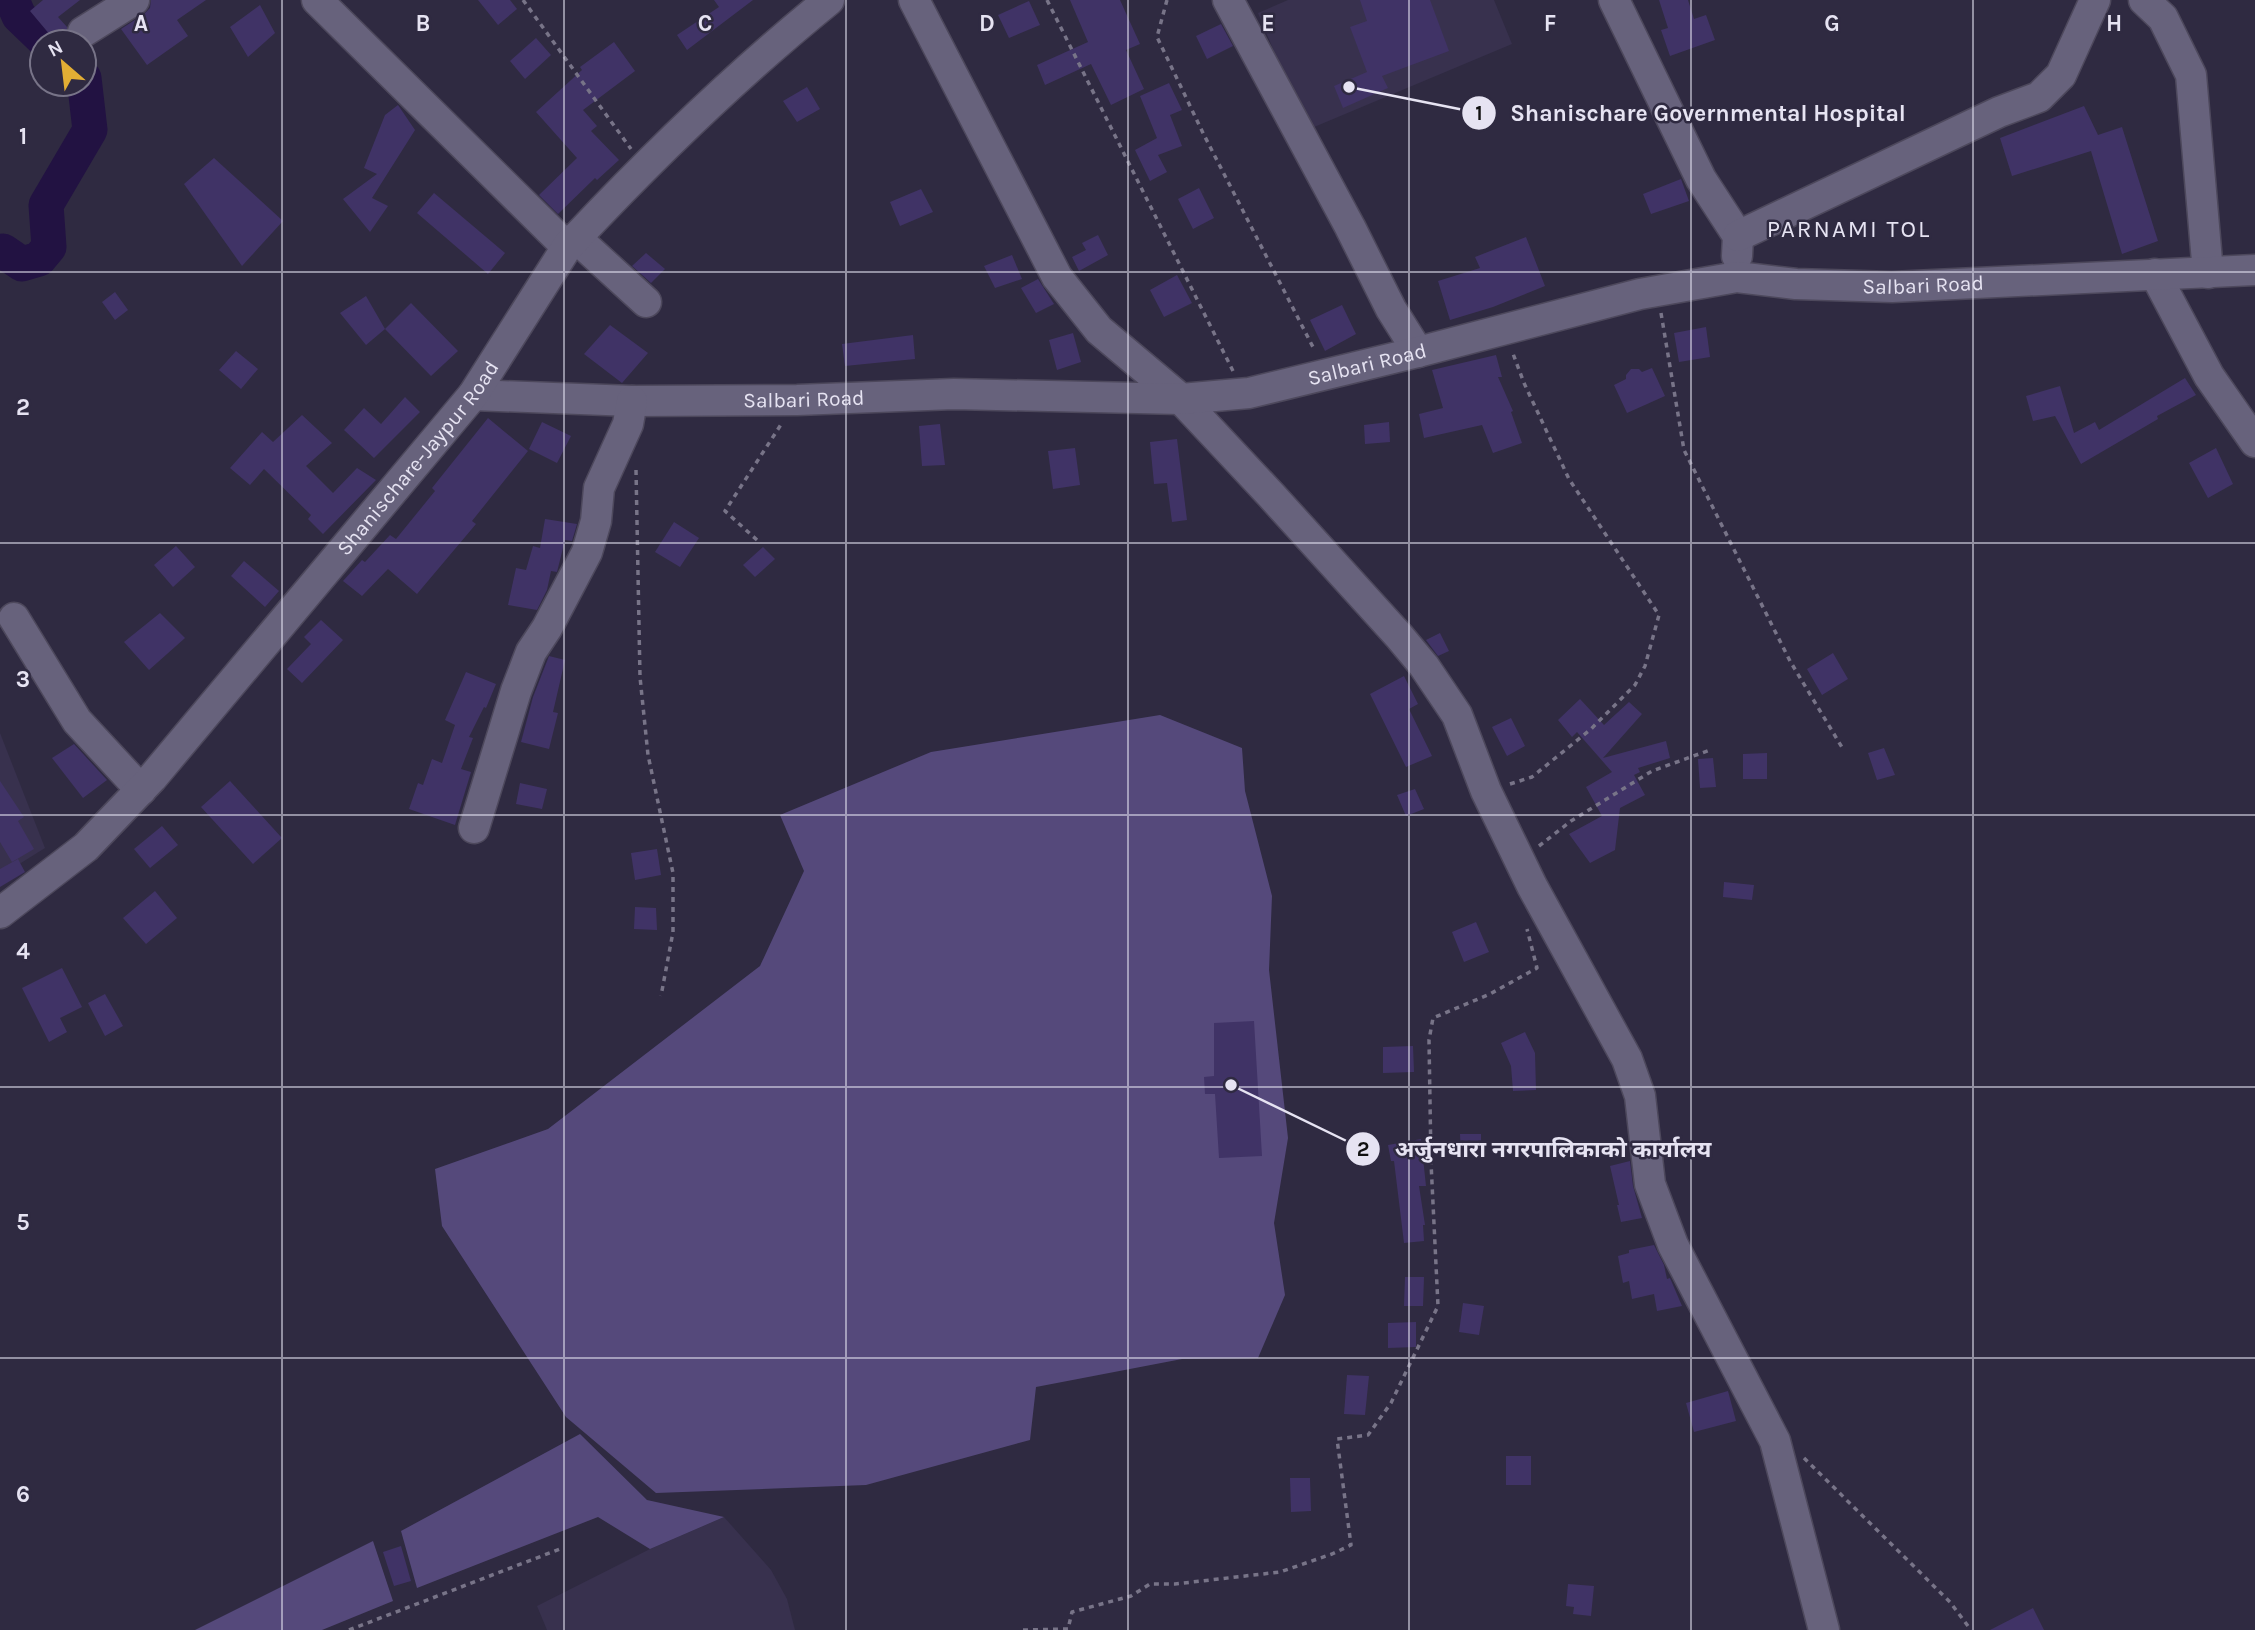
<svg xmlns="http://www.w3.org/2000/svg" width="2255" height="1630" viewBox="0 0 2255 1630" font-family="Karla,'Noto Sans Devanagari',sans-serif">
	<rect width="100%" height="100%" fill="#2f2a41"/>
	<!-- built -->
	<g fill="#38314e">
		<polygon points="1288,0 1494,0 1512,44 1307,130 1258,13"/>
		<polygon points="0,733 45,848 0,876"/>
		<polygon points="724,1517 771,1570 787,1599 795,1630 547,1630 537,1606 650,1549"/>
	</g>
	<!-- green -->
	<g fill="#55497b">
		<polygon points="1160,715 1242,748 1245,791 1272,896 1269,970 1288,1138 1274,1223 1285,1295 1258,1358 1182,1359 1036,1387 1030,1440 866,1485 656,1493 566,1417 442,1226 435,1169 548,1129 760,966 804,871 780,815 931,752"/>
		<polygon points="580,1434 647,1500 724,1517 650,1549 598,1517 417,1588 401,1531"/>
		<polygon points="373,1541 393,1601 322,1630 195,1630"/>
	</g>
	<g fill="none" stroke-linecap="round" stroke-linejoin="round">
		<!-- river -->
		<g stroke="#221242" stroke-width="35">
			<polyline points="12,0 19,16 46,42"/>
			<polyline points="0,252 3,251 22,264 39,259 49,247 46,205 90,130 84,78"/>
		</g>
	</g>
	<!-- building -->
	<g fill="#403366">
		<polygon points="43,0 80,0 58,17 67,27 67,39 64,42 56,42 30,11"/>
		<polygon points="151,0 206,0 177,20 188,36 147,65 121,29 144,14 150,8"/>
		<polygon points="478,0 510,0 517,9 498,25"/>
		<polygon points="714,0 753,0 687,50 677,35 719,7"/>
		<polygon points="1070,0 1120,0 1140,44 1126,50 1144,89 1111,105 1091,64 1045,85 1037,65 1088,42"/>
		<polygon points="1360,0 1430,0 1449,51 1382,76 1388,88 1343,108 1334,86 1367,72 1350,27 1367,21"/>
		<polygon points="1659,0 1688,0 1694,19 1706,15 1715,40 1670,56 1661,30 1668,28"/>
		<polygon points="1029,1 1040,25 1009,38 998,15"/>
		<polygon points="260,5 275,33 248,57 230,27"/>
		<polygon points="1221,24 1233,46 1207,59 1196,36"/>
		<polygon points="536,38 551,55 525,79 510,61"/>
		<polygon points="614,42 635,71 583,110 597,126 591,131 619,160 597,180 595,178 558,214 539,195 577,158 536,112 582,70 580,67"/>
		<polygon points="1169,83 1182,110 1170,115 1182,146 1158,155 1167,172 1150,181 1135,150 1157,138 1140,96"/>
		<polygon points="807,87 820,109 797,122 783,101"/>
		<polygon points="398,105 415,130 372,198 388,206 370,232 343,199 377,174 364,168 385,115"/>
		<polygon points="2084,106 2098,135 2122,127 2158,241 2122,254 2091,151 2012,176 2000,138"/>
		<polygon points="214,158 283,221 242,266 184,184"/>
		<polygon points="1681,179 1689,201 1651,214 1643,194"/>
		<polygon points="1199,188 1214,218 1193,229 1178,199"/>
		<polygon points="921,189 933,212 900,226 890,202"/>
		<polygon points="434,193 505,253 488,274 417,213"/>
		<polygon points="1098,235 1108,255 1079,271 1072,257 1086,250 1082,243"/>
		<polygon points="1526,237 1545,286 1493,307 1450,320 1438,281 1480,268 1475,257"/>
		<polygon points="646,253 665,269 651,283 632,266"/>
		<polygon points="1012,255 1022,279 995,288 984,266"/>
		<polygon points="1177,275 1192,303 1164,317 1150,290"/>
		<polygon points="1038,279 1054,304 1036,313 1021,288"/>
		<polygon points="115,292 128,310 115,320 102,302"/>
		<polygon points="366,296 385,329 366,345 340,313"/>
		<polygon points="411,303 458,351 431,376 385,329"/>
		<polygon points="1342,305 1356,334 1325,351 1310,320"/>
		<polygon points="610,325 648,353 622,383 584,354"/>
		<polygon points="1706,327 1710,357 1679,362 1674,333"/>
		<polygon points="1073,333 1081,362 1057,370 1049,340"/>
		<polygon points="913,335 915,359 845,366 842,344"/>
		<polygon points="236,351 258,369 241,389 219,370"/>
		<polygon points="1496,355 1502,377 1498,377 1513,411 1511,412 1522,443 1493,453 1482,425 1424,438 1419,414 1443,408 1432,370"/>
		<polygon points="1652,368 1665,396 1627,413 1614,385 1626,379 1626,375 1631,369 1639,369 1642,372"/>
		<polygon points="2185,378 2196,395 2157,416 2158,419 2081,464 2055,416 2033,421 2026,396 2060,386 2074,433 2095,422 2099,430"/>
		<polygon points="405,397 420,412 374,458 344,430 364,408 381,424"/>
		<polygon points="302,415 332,443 306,466 333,493 357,468 376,480 323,534 308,519 311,515 264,469 250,485 230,468 262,432 273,442"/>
		<polygon points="488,418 528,451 472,521 476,524 417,594 388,569 362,596 343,581 362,560 365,562 390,535 396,539 435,491 432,488"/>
		<polygon points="542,422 571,436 557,463 529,449"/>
		<polygon points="1389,422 1390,442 1365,444 1364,425"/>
		<polygon points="940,424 945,465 922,466 919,426"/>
		<polygon points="1177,439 1187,520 1172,522 1167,483 1154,484 1150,442"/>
		<polygon points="1075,448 1080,485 1053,489 1048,451"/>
		<polygon points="2216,448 2233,484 2208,498 2189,463"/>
		<polygon points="545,519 577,524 572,541 565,540 557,572 551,571 547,590 537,610 508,605 516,568 526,570 533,546 540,548"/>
		<polygon points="674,522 699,538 680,567 655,552"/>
		<polygon points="176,546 195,567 173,587 154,565"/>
		<polygon points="763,547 775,559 755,577 743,565"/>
		<polygon points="244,561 279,591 265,607 231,576"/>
		<polygon points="160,613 185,638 149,670 124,642"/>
		<polygon points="321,620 343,640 302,683 287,669 311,644 304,637"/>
		<polygon points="1440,633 1449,651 1438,656 1426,640"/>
		<polygon points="1833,653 1848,679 1822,695 1807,669"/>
		<polygon points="549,656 565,660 553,712 558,713 549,749 521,742 533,697"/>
		<polygon points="466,672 496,684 486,708 484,707 469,737 473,738 461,769 471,772 455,825 409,809 418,783 423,785 432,759 442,763 455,725 445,720"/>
		<polygon points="1404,676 1418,704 1409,709 1432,756 1406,767 1370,694"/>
		<polygon points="1580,699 1604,725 1629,702 1642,714 1603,758 1666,741 1670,758 1638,768 1640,772 1634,775 1645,795 1620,808 1615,850 1590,863 1569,834 1602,816 1586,787 1612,772 1577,732 1572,737 1558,720"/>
		<polygon points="1511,718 1525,746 1507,756 1492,727"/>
		<polygon points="74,744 107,780 83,798 52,758"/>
		<polygon points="1884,748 1895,775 1877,780 1868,753"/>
		<polygon points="1767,753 1767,779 1743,779 1743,754"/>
		<polygon points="1713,758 1716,787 1700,788 1698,759"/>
		<polygon points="0,781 24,817 18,821 34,849 12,862 0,842"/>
		<polygon points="230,781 282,838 253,864 201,807"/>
		<polygon points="520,783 547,789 542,809 516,804"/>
		<polygon points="1415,789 1424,809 1406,816 1397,795"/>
		<polygon points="162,826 178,845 150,868 134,849"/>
		<polygon points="657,849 661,875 635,880 631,853"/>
		<polygon points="18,859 25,872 0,887 0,869"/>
		<polygon points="1724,882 1754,885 1752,900 1723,897"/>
		<polygon points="155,891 177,918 146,944 123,918"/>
		<polygon points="635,907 656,908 657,930 634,929"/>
		<polygon points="1476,922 1489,952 1464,962 1452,932"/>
		<polygon points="62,968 82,1007 60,1018 67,1032 49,1042 22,988"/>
		<polygon points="105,994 123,1026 105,1036 88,1003"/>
		<polygon points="1254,1021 1262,1156 1219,1158 1215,1094 1205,1094 1204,1077 1214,1076 1214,1023"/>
		<polygon points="1525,1032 1535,1053 1536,1090 1513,1091 1511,1066 1501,1043"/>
		<polygon points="1413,1046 1414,1072 1383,1073 1383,1047"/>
		<polygon points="1460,1134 1481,1134 1481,1154 1461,1155"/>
		<polygon points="1421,1139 1426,1186 1419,1186 1425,1225 1423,1225 1424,1241 1404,1243 1394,1161 1391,1161 1388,1145"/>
		<polygon points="1630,1161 1633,1186 1642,1218 1621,1222 1617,1205 1619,1205 1610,1166"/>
		<polygon points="1654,1245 1664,1265 1667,1279 1670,1278 1682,1306 1657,1311 1654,1294 1632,1299 1629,1281 1623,1283 1618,1256 1629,1253 1629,1250"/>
		<polygon points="1405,1277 1424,1277 1423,1306 1404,1306"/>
		<polygon points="1463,1303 1484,1306 1479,1335 1459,1332"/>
		<polygon points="1416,1322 1416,1347 1388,1348 1388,1323"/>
		<polygon points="1347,1375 1369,1376 1365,1415 1344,1414"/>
		<polygon points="1728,1391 1736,1421 1694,1432 1686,1403"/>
		<rect x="1506" y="1456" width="25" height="29"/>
		<polygon points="1290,1478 1310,1478 1311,1511 1291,1512"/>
		<polygon points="401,1546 411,1581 394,1586 383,1552"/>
		<polygon points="1568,1584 1594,1586 1591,1616 1573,1614 1574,1607 1566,1606"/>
		<polygon points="2033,1608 2044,1630 1990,1630"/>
	</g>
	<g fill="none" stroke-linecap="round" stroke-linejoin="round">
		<defs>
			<g id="minor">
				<polyline points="317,0 567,247"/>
				<polyline points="914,0 1057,277 1099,330 1181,399 1271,495 1399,636 1424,666 1457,715 1486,791 1532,886 1627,1059 1640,1096 1650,1184 1673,1245 1775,1441 1824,1630"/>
				<polyline points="1228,0 1350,227 1391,309 1418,352"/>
				<polyline points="1614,0 1701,179 1738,236 1737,256"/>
				<polyline points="2144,0 2163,18 2191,75 2208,273"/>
				<polyline points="83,32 134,0"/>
				<polyline points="1738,236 1999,112 2039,97 2061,75 2095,0"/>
				<polyline points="576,238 646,302"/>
				<polyline points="2155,274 2209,376 2255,442"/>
				<path id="s1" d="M473,395L632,401L797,400L954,394L1181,399L1249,393L1418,352L1640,294L1737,277L1796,284L1892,287L2255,270"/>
				<polyline points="14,618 77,721 141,790"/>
				<polyline points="474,828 516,691 531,652 547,628 587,552 596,521 599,488 628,424 632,401"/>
				<path id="s2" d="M0,913L86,847L152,778L473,395L567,247L576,238C656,153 739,73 829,0"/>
			</g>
		</defs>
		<!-- minor casing -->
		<use href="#minor" stroke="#4d485c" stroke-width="33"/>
		<!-- path -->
		<g stroke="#787488" stroke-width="3.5" stroke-dasharray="5 5" stroke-linecap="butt">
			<polyline points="523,0 631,149"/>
			<polyline points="1047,0 1233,371"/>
			<polyline points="1167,0 1157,37 1204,135 1315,351"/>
			<polyline points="1661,313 1684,450 1790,661 1843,749"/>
			<polyline points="636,470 640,677 648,755 673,873 673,932 661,996"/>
			<polyline points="757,540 725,511 782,423"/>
			<polyline points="1510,784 1532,777 1591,729 1635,685 1645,666 1659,615 1569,479 1524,383 1512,351"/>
			<polyline points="1539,846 1571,821 1652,771 1710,750"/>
			<polyline points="1804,1458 1950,1602 1971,1630"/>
			<polyline points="349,1630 560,1549"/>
			<polyline points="1023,1630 1068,1629 1072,1612 1131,1596 1150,1584 1175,1584 1280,1572 1332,1554 1351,1545 1337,1439 1368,1435 1391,1403 1438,1306 1431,1162 1429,1040 1433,1018 1490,994 1537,968 1527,929"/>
		</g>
		<!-- minor -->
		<use href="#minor" stroke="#67627c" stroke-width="30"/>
	</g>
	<!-- grid -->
	<path fill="none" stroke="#e6e3f2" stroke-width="2" stroke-opacity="0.55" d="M282,0V1630M564,0V1630M846,0V1630M1128,0V1630M1409,0V1630M1691,0V1630M1973,0V1630M0,272H2255M0,543H2255M0,815H2255M0,1087H2255M0,1358H2255"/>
	<g text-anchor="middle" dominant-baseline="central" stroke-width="5" stroke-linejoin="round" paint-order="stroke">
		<!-- street labels -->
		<g font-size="21" fill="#e6e3f2" stroke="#2f2a41">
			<text stroke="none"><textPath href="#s1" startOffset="1465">Salbari Road</textPath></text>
			<text stroke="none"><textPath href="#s1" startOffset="898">Salbari Road</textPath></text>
			<text stroke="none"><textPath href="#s1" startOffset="331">Salbari Road</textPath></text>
			<text stroke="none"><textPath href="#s2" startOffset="620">Shanischare-Jaypur Road</textPath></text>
		</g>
		<!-- quarter labels -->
		<g font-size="24" letter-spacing="2" fill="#e6e3f2" stroke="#2f2a41">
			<text x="1849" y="229">PARNAMI TOL</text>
		</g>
	</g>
	<g font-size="23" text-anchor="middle" font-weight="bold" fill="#e6e3f2" stroke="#2f2a41" stroke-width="5" stroke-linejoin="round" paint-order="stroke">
		<text x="141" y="31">A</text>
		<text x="423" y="31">B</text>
		<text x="705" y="31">C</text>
		<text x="987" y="31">D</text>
		<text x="1268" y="31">E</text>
		<text x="1550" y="31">F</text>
		<text x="1832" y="31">G</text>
		<text x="2114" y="31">H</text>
		<text x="23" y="144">1</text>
		<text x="23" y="415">2</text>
		<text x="23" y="687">3</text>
		<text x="23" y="959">4</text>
		<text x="23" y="1230">5</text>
		<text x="23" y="1502">6</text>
	</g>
	<!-- callouts -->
	<path fill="none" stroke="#e6e3f2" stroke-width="2.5" d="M1349 87L1479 113M1231 1085L1363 1149"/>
	<g fill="#e6e3f2" stroke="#2f2a41" stroke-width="2.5">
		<circle cx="1349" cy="87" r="7"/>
		<circle cx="1231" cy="1085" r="7"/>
		<circle cx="1479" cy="113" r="18"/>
		<circle cx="1363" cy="1149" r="18"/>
	</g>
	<g font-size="21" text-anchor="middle" font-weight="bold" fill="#111">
		<text x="1479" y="120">1</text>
		<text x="1363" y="1156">2</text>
	</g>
	<g font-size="23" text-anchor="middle" font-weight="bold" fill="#e6e3f2" stroke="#2f2a41" stroke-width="5" stroke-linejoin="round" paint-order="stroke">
		<text x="1708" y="121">Shanischare Governmental Hospital</text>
		<text x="1553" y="1157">अर्जुनधारा नगरपालिकाको कार्यालय</text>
	</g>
	<!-- north arrow -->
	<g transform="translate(63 63) rotate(332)"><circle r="33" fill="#2f2a41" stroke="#787488" stroke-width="2"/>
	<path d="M0-5L12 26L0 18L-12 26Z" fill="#e2ae34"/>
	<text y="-10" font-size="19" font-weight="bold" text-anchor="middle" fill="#e6e3f2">N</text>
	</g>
</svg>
